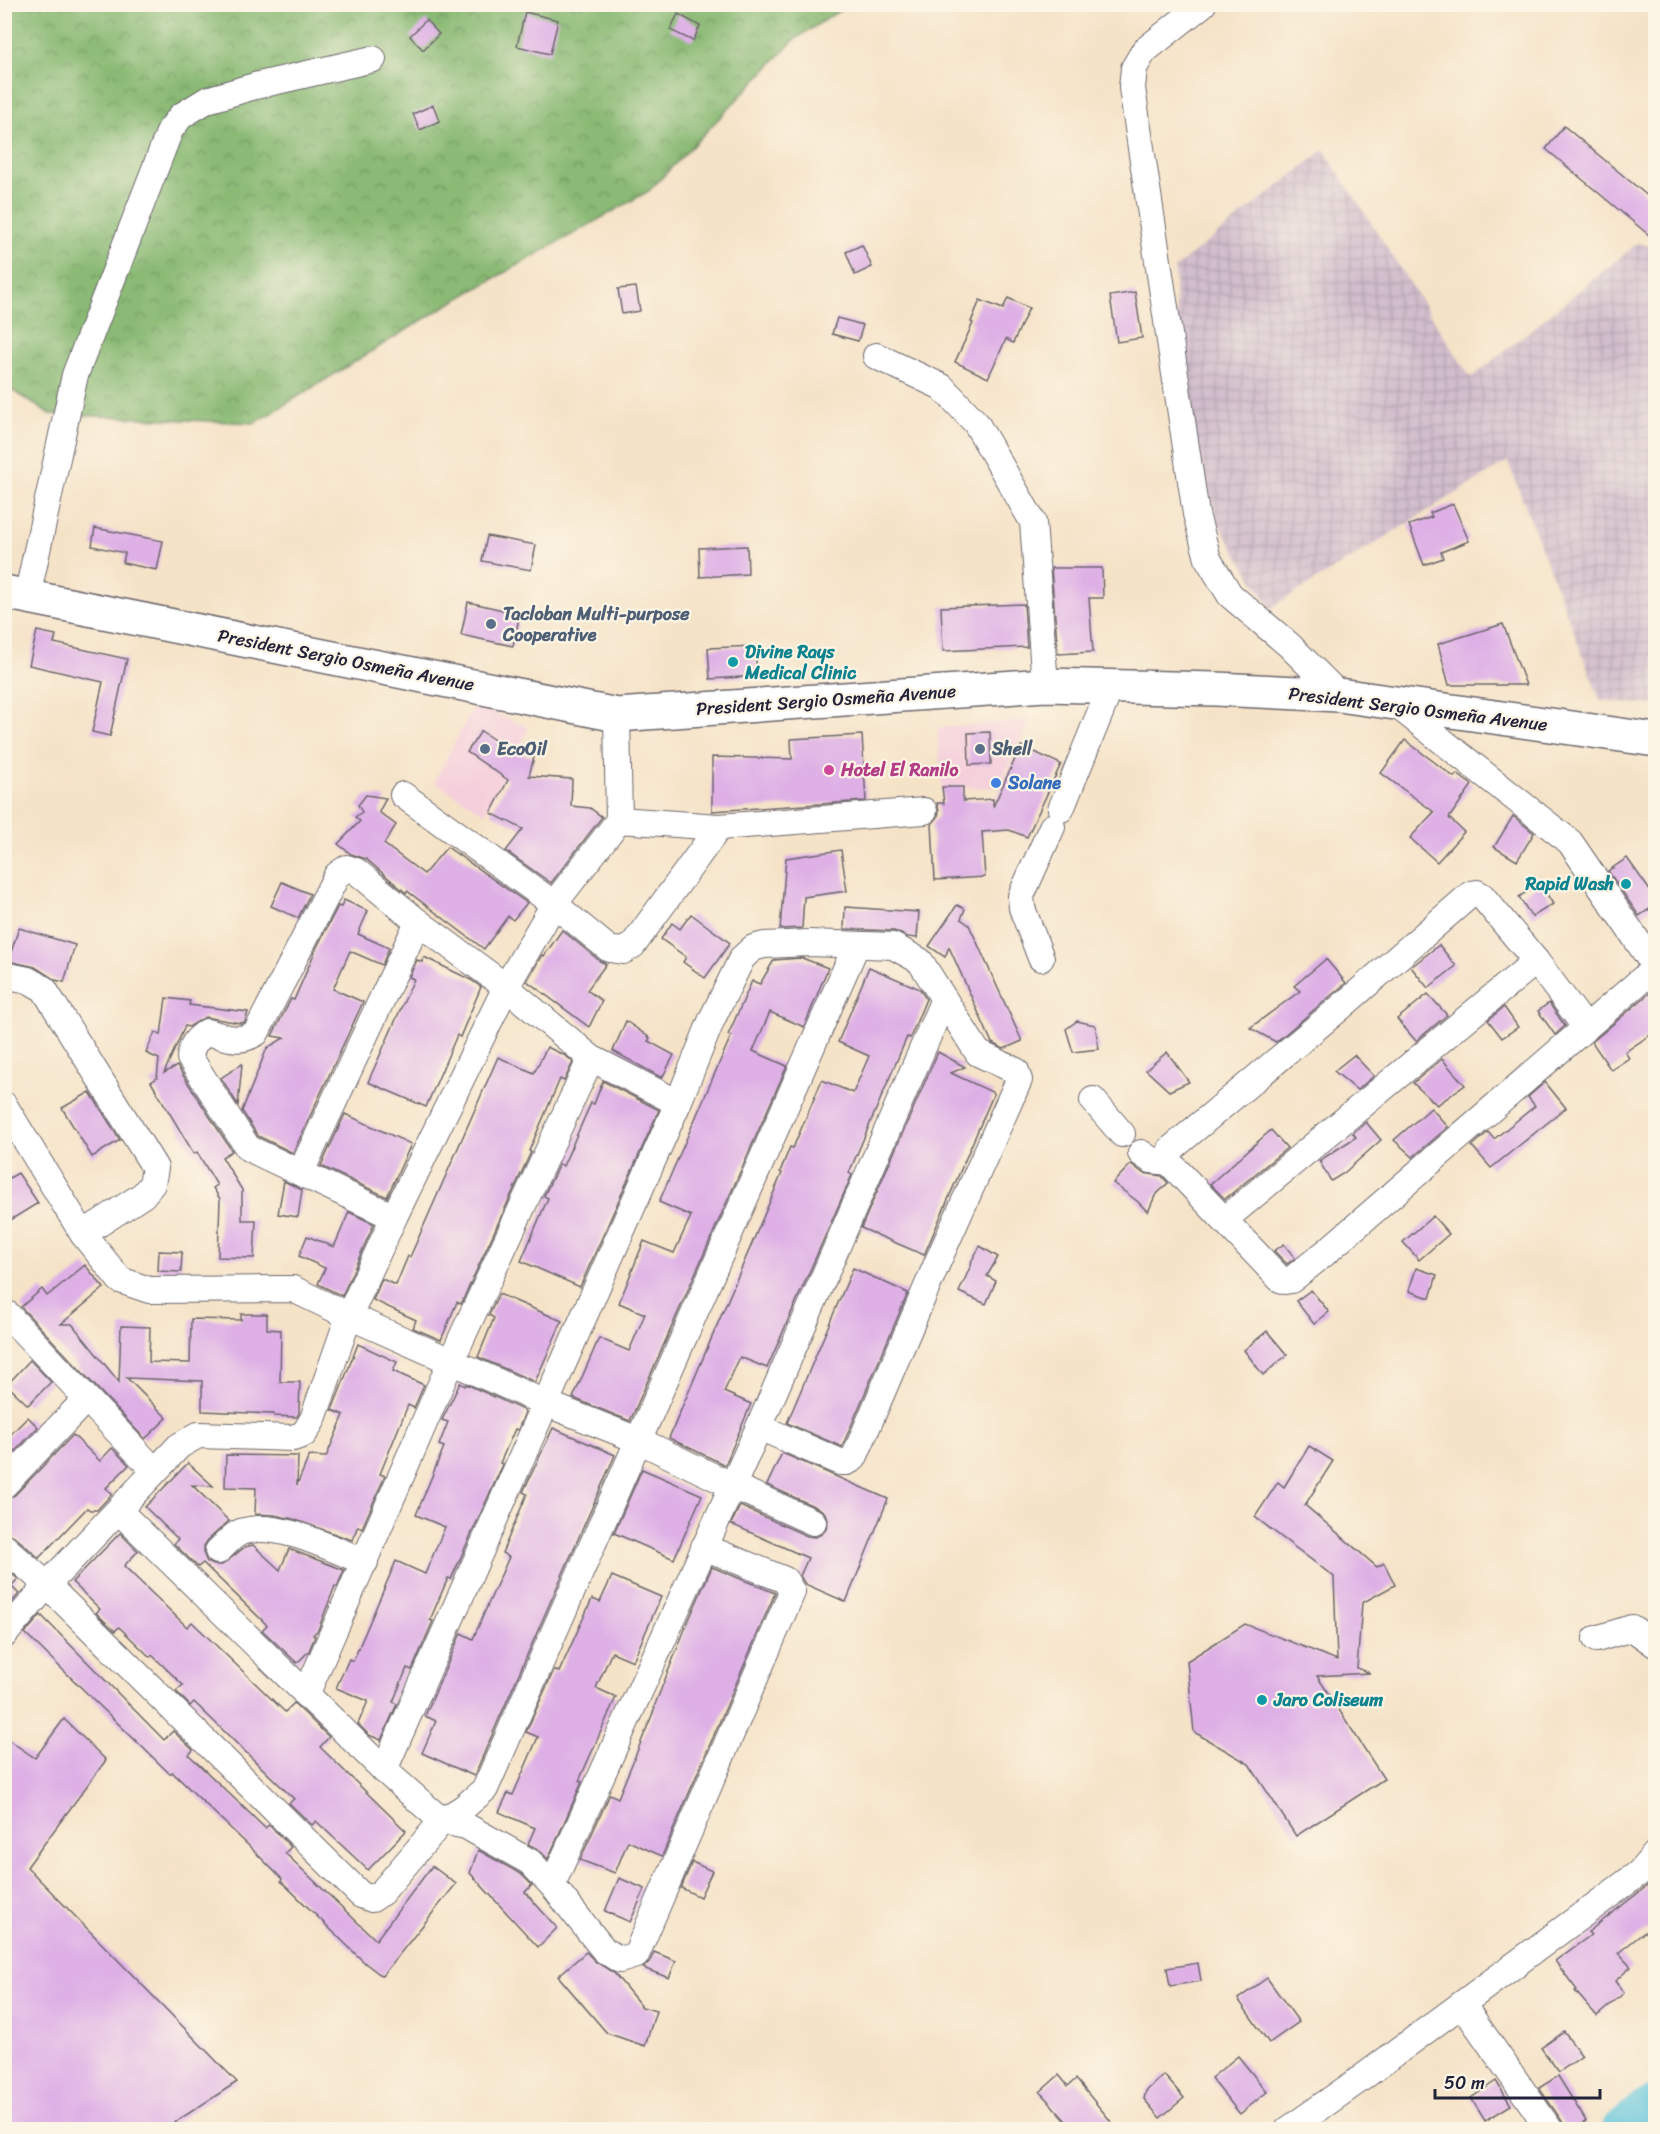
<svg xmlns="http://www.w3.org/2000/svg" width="1660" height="2134" viewBox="0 0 1660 2134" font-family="Sriracha,sans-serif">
	<defs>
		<pattern id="industrial-grid" width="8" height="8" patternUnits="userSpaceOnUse" patternTransform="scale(1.5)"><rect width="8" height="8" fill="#d1bdcc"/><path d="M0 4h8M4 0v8" fill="none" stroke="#b3a2b0"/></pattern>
		<pattern id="forest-crowns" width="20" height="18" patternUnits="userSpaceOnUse" patternTransform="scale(1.5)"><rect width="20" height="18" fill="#8aba74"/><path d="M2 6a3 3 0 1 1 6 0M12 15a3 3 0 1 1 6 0" fill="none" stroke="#709760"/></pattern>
	</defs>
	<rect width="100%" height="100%" fill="#fcf5e5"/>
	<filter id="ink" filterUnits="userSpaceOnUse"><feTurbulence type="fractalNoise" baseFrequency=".0167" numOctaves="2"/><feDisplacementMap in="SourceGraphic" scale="12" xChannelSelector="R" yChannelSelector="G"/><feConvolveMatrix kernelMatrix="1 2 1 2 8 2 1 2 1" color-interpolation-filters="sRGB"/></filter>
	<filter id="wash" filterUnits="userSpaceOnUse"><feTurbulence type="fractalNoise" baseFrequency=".008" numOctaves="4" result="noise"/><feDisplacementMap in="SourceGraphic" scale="24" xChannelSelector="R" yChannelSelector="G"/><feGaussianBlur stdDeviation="1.35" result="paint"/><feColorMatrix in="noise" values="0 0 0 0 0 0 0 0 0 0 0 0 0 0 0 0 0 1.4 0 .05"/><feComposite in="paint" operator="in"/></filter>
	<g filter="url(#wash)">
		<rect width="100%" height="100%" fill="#f5e3c8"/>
		<!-- built -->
		<g fill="#f5cfdb">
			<polygon points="475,704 529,728 485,813 434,782"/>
			<polygon points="1030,720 998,788 963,787 963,797 943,797 937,728"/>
		</g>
		<!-- industrial -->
		<polygon fill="url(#industrial-grid)" points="1324,150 1471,378 1638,243 1655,248 1655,705 1600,700 1508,461 1271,608 1219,525 1194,441 1176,317 1175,268"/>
		<!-- forest -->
		<polygon fill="url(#forest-crowns)" stroke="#566e58" stroke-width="1.5" points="4,5 848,5 795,39 649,191 442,308 255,423 50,414 5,386"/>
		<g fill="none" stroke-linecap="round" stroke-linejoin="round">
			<!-- river -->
			<polyline stroke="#5fc4dc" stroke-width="39" points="1621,2130 1647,2108 1651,2106 1656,2109"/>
		</g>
		<g id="blocks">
			<!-- building -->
			<g fill="#deb0e6">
				<polygon points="525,12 558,20 550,54 517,46"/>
				<polygon points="678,14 700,26 693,41 670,30"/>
				<polygon points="426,20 439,34 423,50 410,36"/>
				<polygon points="433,105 440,121 420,130 413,114"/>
				<polygon points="1564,126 1656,203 1656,241 1546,149"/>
				<polygon points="862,245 872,267 855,275 846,252"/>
				<polygon points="636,287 640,311 622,314 618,289"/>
				<polygon points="1135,292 1142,338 1117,342 1110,296"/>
				<polygon points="1008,298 1029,308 1013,343 1006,339 988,378 955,362 973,323 971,322 980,300 1003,309"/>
				<polygon points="837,318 863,325 858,341 832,334"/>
				<polygon points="1453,504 1469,541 1441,552 1443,558 1424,565 1409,525 1432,517 1430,513"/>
				<polygon points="95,528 163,541 157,570 123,563 125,553 92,546"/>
				<polygon points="487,536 536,545 531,570 482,561"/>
				<polygon points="747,546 748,574 700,577 699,548"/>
				<polygon points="1051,568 1102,568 1103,598 1089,598 1093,652 1058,654"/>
				<polygon points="468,602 520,614 513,646 461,635"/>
				<polygon points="1024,604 1027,647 943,651 941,607"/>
				<polygon points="1503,624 1526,685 1449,685 1438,644"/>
				<polygon points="37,631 56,635 54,643 127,659 110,736 92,732 103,682 29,665"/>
				<polygon points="755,646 757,676 710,679 708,648"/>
				<polygon points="481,731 512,752 534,757 529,776 572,779 571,806 590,808 602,817 551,883 506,851 523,829 491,813 508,780 467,752"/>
				<polygon points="990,732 991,764 969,765 968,733"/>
				<polygon points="862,735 866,801 712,811 712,757 792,759 791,739"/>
				<polygon points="1405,740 1454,777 1457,774 1472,785 1449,818 1464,832 1437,862 1410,838 1434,812 1381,773"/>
				<polygon points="1021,746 1061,764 1027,837 1009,830 982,832 985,877 935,880 932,824 938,817 939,810 937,803 944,803 942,787 963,787 963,801 993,799 993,807"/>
				<polygon points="366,795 386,798 379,812 396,825 384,844 424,874 447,847 527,903 513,920 508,916 484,949 407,891 406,893 366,859 351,854 338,844 360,821 355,817 362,812 358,805"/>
				<polygon points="1513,816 1534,833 1517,861 1494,847"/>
				<polygon points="841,850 847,891 804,897 802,928 780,929 786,858"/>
				<polygon points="1627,858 1656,899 1656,905 1639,916 1608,871"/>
				<polygon points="282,882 310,894 298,918 271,906"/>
				<polygon points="1540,883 1553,904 1532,917 1519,897"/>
				<polygon points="344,900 368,911 358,934 389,948 382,965 350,951 333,989 363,1002 293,1153 258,1136 242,1111 267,1048 284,1038 272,1036 291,999 294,1000 317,947 338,906 341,907"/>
				<polygon points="957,905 965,909 961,919 969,925 1022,1041 1004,1049 992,1043 949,947 945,957 929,946"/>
				<polygon points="845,907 919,912 917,938 908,937 894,931 844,929"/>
				<polygon points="691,914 730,943 705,978 683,962 686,957 661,939 672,923 680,929"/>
				<polygon points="19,928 75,945 64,982 55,980 35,967 8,961"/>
				<polygon points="562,930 600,961 606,964 587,990 602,1001 589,1027 527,981 542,955 544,956"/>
				<polygon points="1439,945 1456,966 1428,988 1411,967"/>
				<polygon points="424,957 471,980 481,987 460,1037 457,1035 426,1107 368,1082 414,979 409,977 417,960 422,962"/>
				<polygon points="802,958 828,968 804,1027 770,1012 753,1051 787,1066 630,1421 573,1398 599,1338 629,1351 645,1314 619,1303 644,1241 674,1253 691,1216 659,1202 731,1036 728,1035 752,981 760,984 774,960"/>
				<polygon points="1326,959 1346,983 1276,1042 1250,1028 1300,991 1294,986"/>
				<polygon points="869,967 920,989 926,999 910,1038 907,1037 849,1173 852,1175 767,1368 740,1357 724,1392 751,1404 725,1465 669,1438 782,1173 780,1172 790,1147 793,1148 822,1080 853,1093 869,1056 838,1042"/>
				<polygon points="1652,991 1656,996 1656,1031 1625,1052 1629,1058 1611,1070 1592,1042"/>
				<polygon points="1428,994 1447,1015 1416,1041 1397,1019"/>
				<polygon points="166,998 190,1001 189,1005 248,1012 245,1022 240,1023 205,1017 189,1027 185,1026 164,1073 177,1066 232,1151 222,1157 242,1190 242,1220 256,1220 254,1258 218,1257 220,1199 213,1188 217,1185 197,1152 194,1154 151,1082 157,1078 159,1059 146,1053 155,1032 161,1035"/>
				<polygon points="1549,1003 1565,1026 1555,1035 1538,1011"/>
				<polygon points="1504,1007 1518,1027 1502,1038 1488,1020"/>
				<polygon points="626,1021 650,1038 648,1041 674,1055 662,1078 613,1051"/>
				<polygon points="1077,1021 1095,1025 1099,1049 1073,1052 1066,1029"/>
				<polygon points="547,1047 566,1056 573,1062 564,1081 560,1079 529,1151 531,1152 461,1304 457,1302 441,1340 413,1328 416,1320 373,1300 382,1279 396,1285 408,1256 410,1257 498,1057 534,1073"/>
				<polygon points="938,1052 965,1067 951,1073 994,1093 924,1255 861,1228"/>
				<polygon points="1167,1052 1189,1082 1169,1091 1146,1070"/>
				<polygon points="1354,1055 1374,1076 1357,1090 1334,1071"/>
				<polygon points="1442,1059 1465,1085 1437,1105 1413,1083"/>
				<polygon points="242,1064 238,1105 221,1078"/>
				<polygon points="603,1081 659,1110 580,1287 521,1261 548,1198 544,1196 559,1164 563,1166 591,1103 594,1104"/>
				<polygon points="1545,1082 1566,1108 1491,1168 1472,1146 1488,1132 1494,1139 1535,1106 1528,1097"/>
				<polygon points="90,1092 120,1140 92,1157 62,1108"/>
				<polygon points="1431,1108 1448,1127 1413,1157 1394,1140"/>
				<polygon points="345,1114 411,1144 387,1197 321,1166"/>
				<polygon points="1366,1122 1381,1140 1344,1173 1331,1181 1319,1161 1356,1137 1353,1133"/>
				<polygon points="1271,1130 1287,1148 1225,1199 1210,1184"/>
				<polygon points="1131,1164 1143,1173 1162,1176 1168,1183 1155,1196 1148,1212 1137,1201 1113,1183"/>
				<polygon points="18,1173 38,1203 4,1224 4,1181"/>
				<polygon points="284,1181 302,1190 298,1217 278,1214"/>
				<polygon points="349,1212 374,1224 342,1296 318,1284 325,1268 299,1256 307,1236 334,1247"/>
				<polygon points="1433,1216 1449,1234 1419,1260 1403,1242"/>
				<polygon points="1284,1244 1295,1258 1287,1264 1274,1251"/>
				<polygon points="980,1246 998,1257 987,1276 996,1281 986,1304 959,1292 972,1263 971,1262"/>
				<polygon points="159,1251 182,1252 181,1272 158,1271"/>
				<polygon points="85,1265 104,1288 61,1324 72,1324 119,1382 121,1326 150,1327 149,1362 190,1363 191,1319 241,1320 241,1314 267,1314 267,1329 281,1330 280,1382 300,1382 299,1413 297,1417 274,1416 274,1414 202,1411 202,1381 127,1378 167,1418 145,1439 21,1307 42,1289 47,1296"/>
				<polygon points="853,1268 908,1293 842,1447 787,1423"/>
				<polygon points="1416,1268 1437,1275 1430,1298 1409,1291"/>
				<polygon points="1311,1290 1329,1312 1314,1324 1296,1301"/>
				<polygon points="499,1294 562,1321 535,1382 478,1357 494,1318 489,1315"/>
				<polygon points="1267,1331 1287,1355 1263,1375 1244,1350"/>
				<polygon points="358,1344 397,1362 393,1371 424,1385 414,1408 408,1405 380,1474 385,1476 362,1528 358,1526 352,1540 293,1519 274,1515 255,1514 256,1488 225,1487 226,1455 298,1456 297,1485 309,1456 326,1457 344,1415 332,1410"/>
				<polygon points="30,1360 51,1382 28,1405 7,1385"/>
				<polygon points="460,1383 465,1386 466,1384 523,1410 525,1412 518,1430 515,1429 500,1463 503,1464 451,1579 448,1578 430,1620 433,1621 412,1670 407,1668 393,1702 397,1704 381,1740 369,1735 358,1724 368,1701 336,1688 349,1659 353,1661 396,1561 425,1574 445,1527 416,1515 444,1447 439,1445 448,1422 442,1420"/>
				<polygon points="28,1417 38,1427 4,1463 4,1441"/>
				<polygon points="553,1428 615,1455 474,1776 422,1753 436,1721 425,1716 461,1633 473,1639 489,1602 509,1557 502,1553 527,1494 523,1492"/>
				<polygon points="73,1435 100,1461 112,1448 129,1465 106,1488 112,1494 97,1510 90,1510 87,1508 39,1558 14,1536 4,1532 4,1500 15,1495"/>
				<polygon points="1309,1446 1333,1461 1305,1505 1377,1567 1384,1563 1395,1585 1362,1603 1357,1668 1370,1673 1317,1676 1384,1779 1296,1836 1249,1764 1194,1732 1187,1661 1245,1624 1337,1660 1334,1577 1255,1517 1278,1482 1284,1487"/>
				<polygon points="782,1453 888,1499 846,1602 805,1584 800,1576 808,1558 731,1524 740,1506 807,1536 815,1537 822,1534 826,1529 828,1520 825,1513 820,1509 767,1485"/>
				<polygon points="188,1463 213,1486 192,1485 229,1521 208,1540 204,1546 204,1555 207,1562 214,1565 222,1565 245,1547 253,1545 280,1570 289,1549 344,1570 337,1587 335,1586 318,1630 313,1635 315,1636 309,1651 297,1663 262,1630 267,1625 203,1563 198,1567 174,1544 178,1539 145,1507"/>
				<polygon points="642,1469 702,1495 674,1559 614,1533"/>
				<polygon points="120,1533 138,1551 124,1566 187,1627 192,1622 285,1712 294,1703 299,1708 329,1737 320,1747 406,1831 368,1870 316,1821 312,1825 289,1803 294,1799 194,1702 190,1706 176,1691 183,1685 152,1655 150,1657 119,1627 115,1631 96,1613 100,1609 72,1582"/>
				<polygon points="4,1567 18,1579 11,1586 19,1594 4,1611"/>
				<polygon points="712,1567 775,1593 662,1856 628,1841 615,1873 580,1860 610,1794 618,1798 655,1708 654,1707 687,1624"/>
				<polygon points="612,1576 661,1597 633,1661 612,1652 596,1688 616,1697 579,1781 582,1782 548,1859 538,1849 528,1844 535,1828 499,1812 508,1793 513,1795 538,1737 526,1732 554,1670 559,1672 592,1599 600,1602"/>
				<polygon points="41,1615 164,1740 173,1731 193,1750 189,1755 265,1828 269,1825 291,1847 285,1853 376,1940 432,1866 456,1884 382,1976 365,1963 281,1881 282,1879 249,1846 172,1772 170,1774 25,1633"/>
				<polygon points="64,1719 106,1760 27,1867 237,2082 163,2130 4,2130 4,1737 35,1758"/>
				<polygon points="478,1850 521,1874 532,1885 525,1892 557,1928 538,1947 470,1873"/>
				<polygon points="692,1862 712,1871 700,1897 681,1888"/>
				<polygon points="619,1878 645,1889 630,1922 605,1911"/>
				<polygon points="1656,1879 1656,1923 1618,1953 1631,1967 1615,1981 1624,1993 1597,2016 1575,1991 1577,1990 1555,1961 1591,1935 1588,1932"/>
				<polygon points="586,1952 596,1962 614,1973 642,2007 656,2011 645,2046 607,2033 558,1976"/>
				<polygon points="654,1952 676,1961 669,1978 643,1968 650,1961"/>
				<polygon points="1198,1963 1201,1981 1170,1986 1167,1968"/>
				<polygon points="1267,1978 1299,2022 1269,2043 1238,1999"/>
				<polygon points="1564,2032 1582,2056 1559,2072 1541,2048"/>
				<polygon points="1238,2056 1267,2092 1240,2114 1211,2078"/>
				<polygon points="1059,2075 1068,2086 1076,2079 1118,2130 1074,2130 1040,2092"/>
				<polygon points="1164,2075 1184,2098 1160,2118 1144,2099 1146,2091"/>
				<polygon points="1558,2076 1586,2121 1573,2130 1565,2130 1562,2121 1539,2088"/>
				<polygon points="1496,2081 1511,2105 1485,2121 1471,2098"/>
			</g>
		</g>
	</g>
	<g filter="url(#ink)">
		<use href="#blocks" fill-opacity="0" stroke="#6c666c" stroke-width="1.5"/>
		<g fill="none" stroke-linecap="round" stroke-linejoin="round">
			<defs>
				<g id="street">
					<polyline points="1203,4 1144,51 1134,68 1132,88 1196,514 1208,559 1230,595 1289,645 1339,695"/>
					<polyline points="876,356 942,387 976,423 1033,522 1045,685"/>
					<polyline points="27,597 75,375 170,130 181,116 207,100 255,86 373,59"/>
					<polyline points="1393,702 1570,842 1656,968"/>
					<polyline points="403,795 554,904 609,949 623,951 633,945 719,827"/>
					<polyline points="1061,809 1111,686"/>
					<polyline points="619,820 719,827 924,811"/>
					<polyline points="1041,958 1022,908 1021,896 1052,827"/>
					<polyline points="4,975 28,980 44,989 155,1168 152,1184 143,1195 83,1234"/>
					<polyline points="1586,1028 1536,961 1482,896 1477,893 1471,894 1341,1007 1171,1149 1169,1162 1280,1279 1285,1281 1291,1280 1325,1253 1655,968"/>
					<polyline points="1093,1100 1122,1134"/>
					<polyline points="4,1105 83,1234 120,1280 149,1290 293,1289 349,1316 545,1403 638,1440 731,1485 813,1522"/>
					<polyline points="1141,1153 1151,1160 1169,1162"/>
					<polyline points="301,1172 418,922"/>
					<path d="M394,1217L248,1148L190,1058C191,1044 197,1039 207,1032C227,1037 238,1044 256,1033L337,875L347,868L356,871L418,922L506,987L591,1058L678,1103"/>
					<polyline points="1224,1220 1536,961"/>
					<polyline points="4,1316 7,1314 154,1470"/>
					<polyline points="4,1485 86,1399"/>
					<polyline points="4,1547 47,1585 361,1895 372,1899 382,1892 442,1821 384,1770 119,1511"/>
					<path d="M218,1551C226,1544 234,1533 244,1531C279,1521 332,1549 365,1562"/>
					<polyline points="4,1635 47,1585 179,1446 198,1435 293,1438 304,1434 313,1419 349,1316 394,1217 506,987 554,904 619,820 617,715"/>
					<polyline points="1596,1639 1632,1628 1656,1645"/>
					<polyline points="306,1695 451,1361 591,1058"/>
					<polyline points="384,1770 678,1103 712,1019 742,958 753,948 764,945 809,943 893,946 920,961 978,1053 1016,1071 1019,1080 938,1261 854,1458 847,1462 840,1462 759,1427"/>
					<polyline points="442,1821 463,1808 485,1789 856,946"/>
					<polyline points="442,1821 466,1826 530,1862 552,1885 604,1950 620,1960 636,1955 792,1592 785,1580 704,1547"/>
					<polyline points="552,1885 759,1427 944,999"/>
					<polyline points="1462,2004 1550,2130"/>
					<polyline points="1288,2130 1359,2080 1639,1873 1656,1853"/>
				</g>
				<polyline id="secondary" points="4,592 617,715 1045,685 1216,689 1339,695 1656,740"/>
			</defs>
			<!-- street casing -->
			<use href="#street" stroke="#6c666c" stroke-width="28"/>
			<!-- secondary casing -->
			<use href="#secondary" stroke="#6c666c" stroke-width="36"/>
			<!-- street -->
			<use href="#street" stroke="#fff" stroke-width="26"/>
			<!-- secondary -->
			<use href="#secondary" stroke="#fff" stroke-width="33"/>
		</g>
	</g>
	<!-- markers -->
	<g fill="#5c6f8a" stroke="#fcf5e5" stroke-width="2">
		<circle cx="491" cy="624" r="6"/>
		<circle cx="485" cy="749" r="6"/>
		<circle cx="980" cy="749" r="6"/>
	</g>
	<g fill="#0f9aa8" stroke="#fcf5e5" stroke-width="2">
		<circle cx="733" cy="662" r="6"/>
		<circle cx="1626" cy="884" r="6"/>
		<circle cx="1262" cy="1700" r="6"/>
	</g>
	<circle fill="#d1479c" stroke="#fcf5e5" stroke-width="2" cx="829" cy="770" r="6"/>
	<circle fill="#3f7fe0" stroke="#fcf5e5" stroke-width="2" cx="996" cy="783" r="6"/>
	<g text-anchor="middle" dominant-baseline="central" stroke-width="4.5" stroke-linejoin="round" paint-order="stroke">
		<!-- service labels -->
		<g font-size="18" font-weight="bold" fill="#4e5e75" stroke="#fcf5e5" text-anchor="start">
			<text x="503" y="614">Tacloban Multi-purpose<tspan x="503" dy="21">Cooperative</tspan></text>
			<text x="497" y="749">EcoOil</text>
			<text x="992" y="749">Shell</text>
		</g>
		<!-- culture labels -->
		<g font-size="18" font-weight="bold" fill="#0d838f" stroke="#fcf5e5" text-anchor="start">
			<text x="745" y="652">Divine Rays<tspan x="745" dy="21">Medical Clinic</tspan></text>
			<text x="1614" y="884" text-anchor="end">Rapid Wash</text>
			<text x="1274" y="1700">Jaro Coliseum</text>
		</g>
		<!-- street labels -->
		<g font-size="18" fill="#22223b" stroke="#fcf5e5">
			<text transform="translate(346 660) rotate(11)">President Sergio Osmeña Avenue</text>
			<text transform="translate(826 700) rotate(-4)">President Sergio Osmeña Avenue</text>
			<text transform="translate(1418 709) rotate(7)">President Sergio Osmeña Avenue</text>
		</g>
		<!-- hotel labels -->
		<g font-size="18" font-weight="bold" fill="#b23c85" stroke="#fcf5e5" text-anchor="start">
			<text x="841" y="770">Hotel El Ranilo</text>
		</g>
		<!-- shop labels -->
		<g font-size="18" font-weight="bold" fill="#366cbe" stroke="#fcf5e5" text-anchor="start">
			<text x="1008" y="783">Solane</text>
		</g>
	</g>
	<!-- margin -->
	<rect width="1660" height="2134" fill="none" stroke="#fcf5e5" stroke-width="24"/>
	<!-- scale -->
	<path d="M1435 2089v9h165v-9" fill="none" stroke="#22223b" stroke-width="3"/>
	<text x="1444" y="2089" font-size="18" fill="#22223b" stroke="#fcf5e5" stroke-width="4.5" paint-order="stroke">50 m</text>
</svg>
